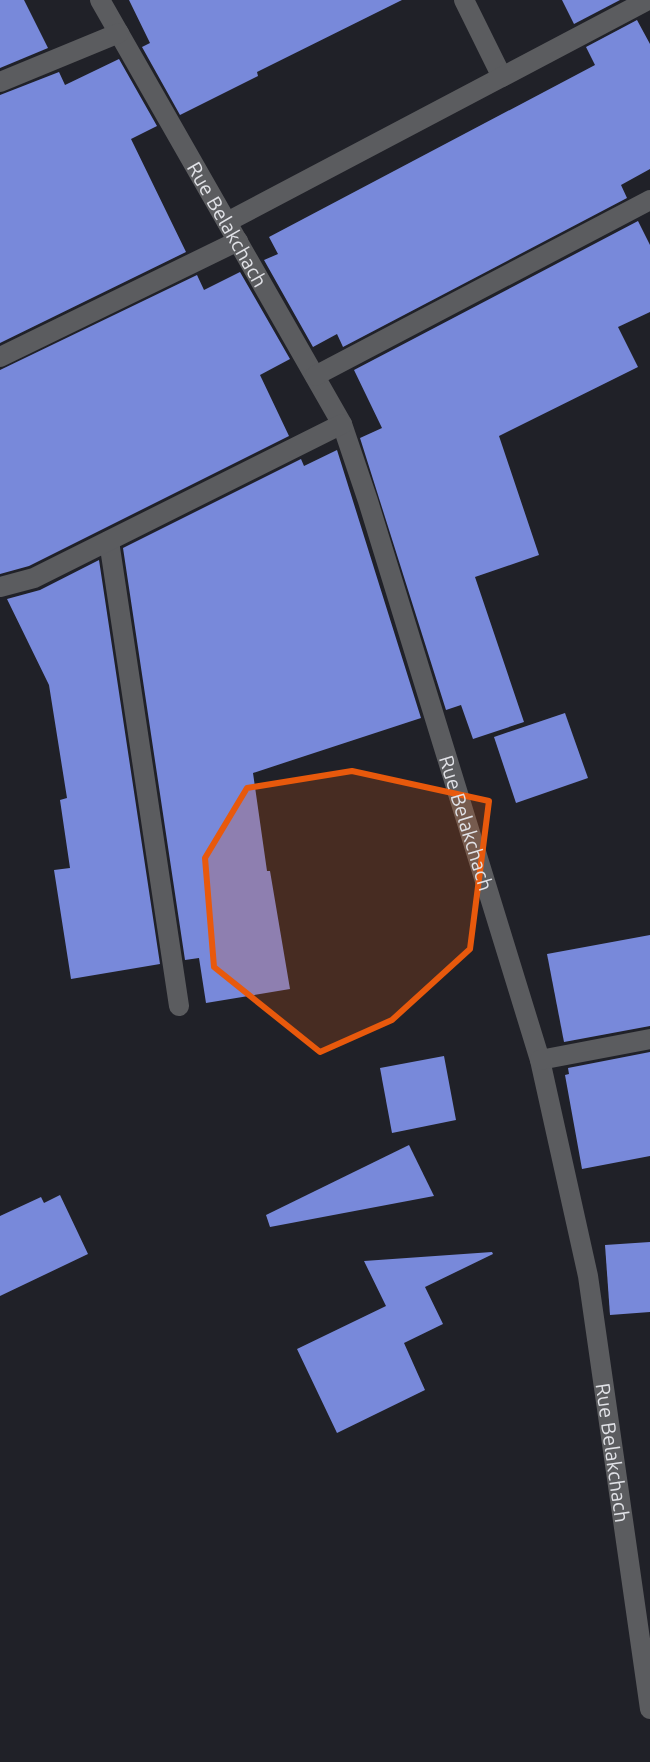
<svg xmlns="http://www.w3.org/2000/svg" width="650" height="1762" viewBox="0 0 650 1762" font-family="Ubuntu,sans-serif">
	<rect width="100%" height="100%" fill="#202128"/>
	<!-- building -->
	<g fill="#7889da">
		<polygon points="0,0 24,0 48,48 0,68"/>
		<polygon points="129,0 402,0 257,72 258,76 180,115 142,47 150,43"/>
		<polygon points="562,0 620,0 574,24"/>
		<polygon points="637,20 650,44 650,169 621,185 627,198 343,347 337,334 313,347 264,260 278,254 269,237 595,65 586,47"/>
		<polygon points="119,59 157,126 131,139 186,252 0,343 0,95 59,72 65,85"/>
		<polygon points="638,221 650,245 650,312 618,327 638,367 499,436 539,555 475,577 524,722 473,739 461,705 446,710 360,438 382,428 354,370"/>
		<polygon points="240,272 290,359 260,375 289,436 29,566 0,574 0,370 197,275 204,290"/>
		<polygon points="337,450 421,718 253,773 267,871 270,871 290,989 206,1003 199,958 185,960 123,548 301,459 304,466"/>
		<polygon points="99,560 160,964 71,979 54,870 70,868 60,800 67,798 49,685 7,599 40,590"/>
		<polygon points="565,713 588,778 516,803 494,737"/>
		<polygon points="650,935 650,1026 564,1042 547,954"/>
		<polygon points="650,1052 650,1156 582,1169 565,1075 569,1074 568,1068"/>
		<polygon points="444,1056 456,1120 392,1133 380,1068"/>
		<polygon points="409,1145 434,1196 270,1227 266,1215"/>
		<polygon points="60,1195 88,1254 0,1296 0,1216 41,1197 44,1203"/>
		<polygon points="650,1242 650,1312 610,1315 605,1245"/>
		<polygon points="492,1252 493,1254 425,1287 443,1324 404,1343 425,1390 337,1433 297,1349 386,1306 364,1261"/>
	</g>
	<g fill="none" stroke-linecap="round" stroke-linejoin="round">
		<!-- street -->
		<g stroke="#5b5c5f" stroke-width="20">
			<path id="s1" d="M100,0L342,424L368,501L540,1060L588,1276L650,1709"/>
			<polyline points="464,0 502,77"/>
			<polyline points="0,82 119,33"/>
			<polyline points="227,222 648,0"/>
			<polyline points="0,357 238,241"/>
			<polyline points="315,376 650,200"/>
			<polyline points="109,541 179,1006"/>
			<polyline points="0,587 34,578 342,424"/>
			<polyline points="540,1060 650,1039"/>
		</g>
	</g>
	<!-- marked area -->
	<path fill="#e8590c" fill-opacity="0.2" stroke="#e8590c" stroke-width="6" stroke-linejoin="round" d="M352,771L489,801L470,949L392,1020L320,1052L214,967L205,858L247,788Z"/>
	<g text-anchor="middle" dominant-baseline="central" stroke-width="8" stroke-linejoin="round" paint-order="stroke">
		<!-- street labels -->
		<g font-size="20" fill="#e1e2e7" stroke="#16181e">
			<text stroke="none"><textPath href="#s1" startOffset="258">Rue Belakchach</textPath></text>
			<text stroke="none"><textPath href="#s1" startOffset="906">Rue Belakchach</textPath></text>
			<text stroke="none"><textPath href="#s1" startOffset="1554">Rue Belakchach</textPath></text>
		</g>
	</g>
</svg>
